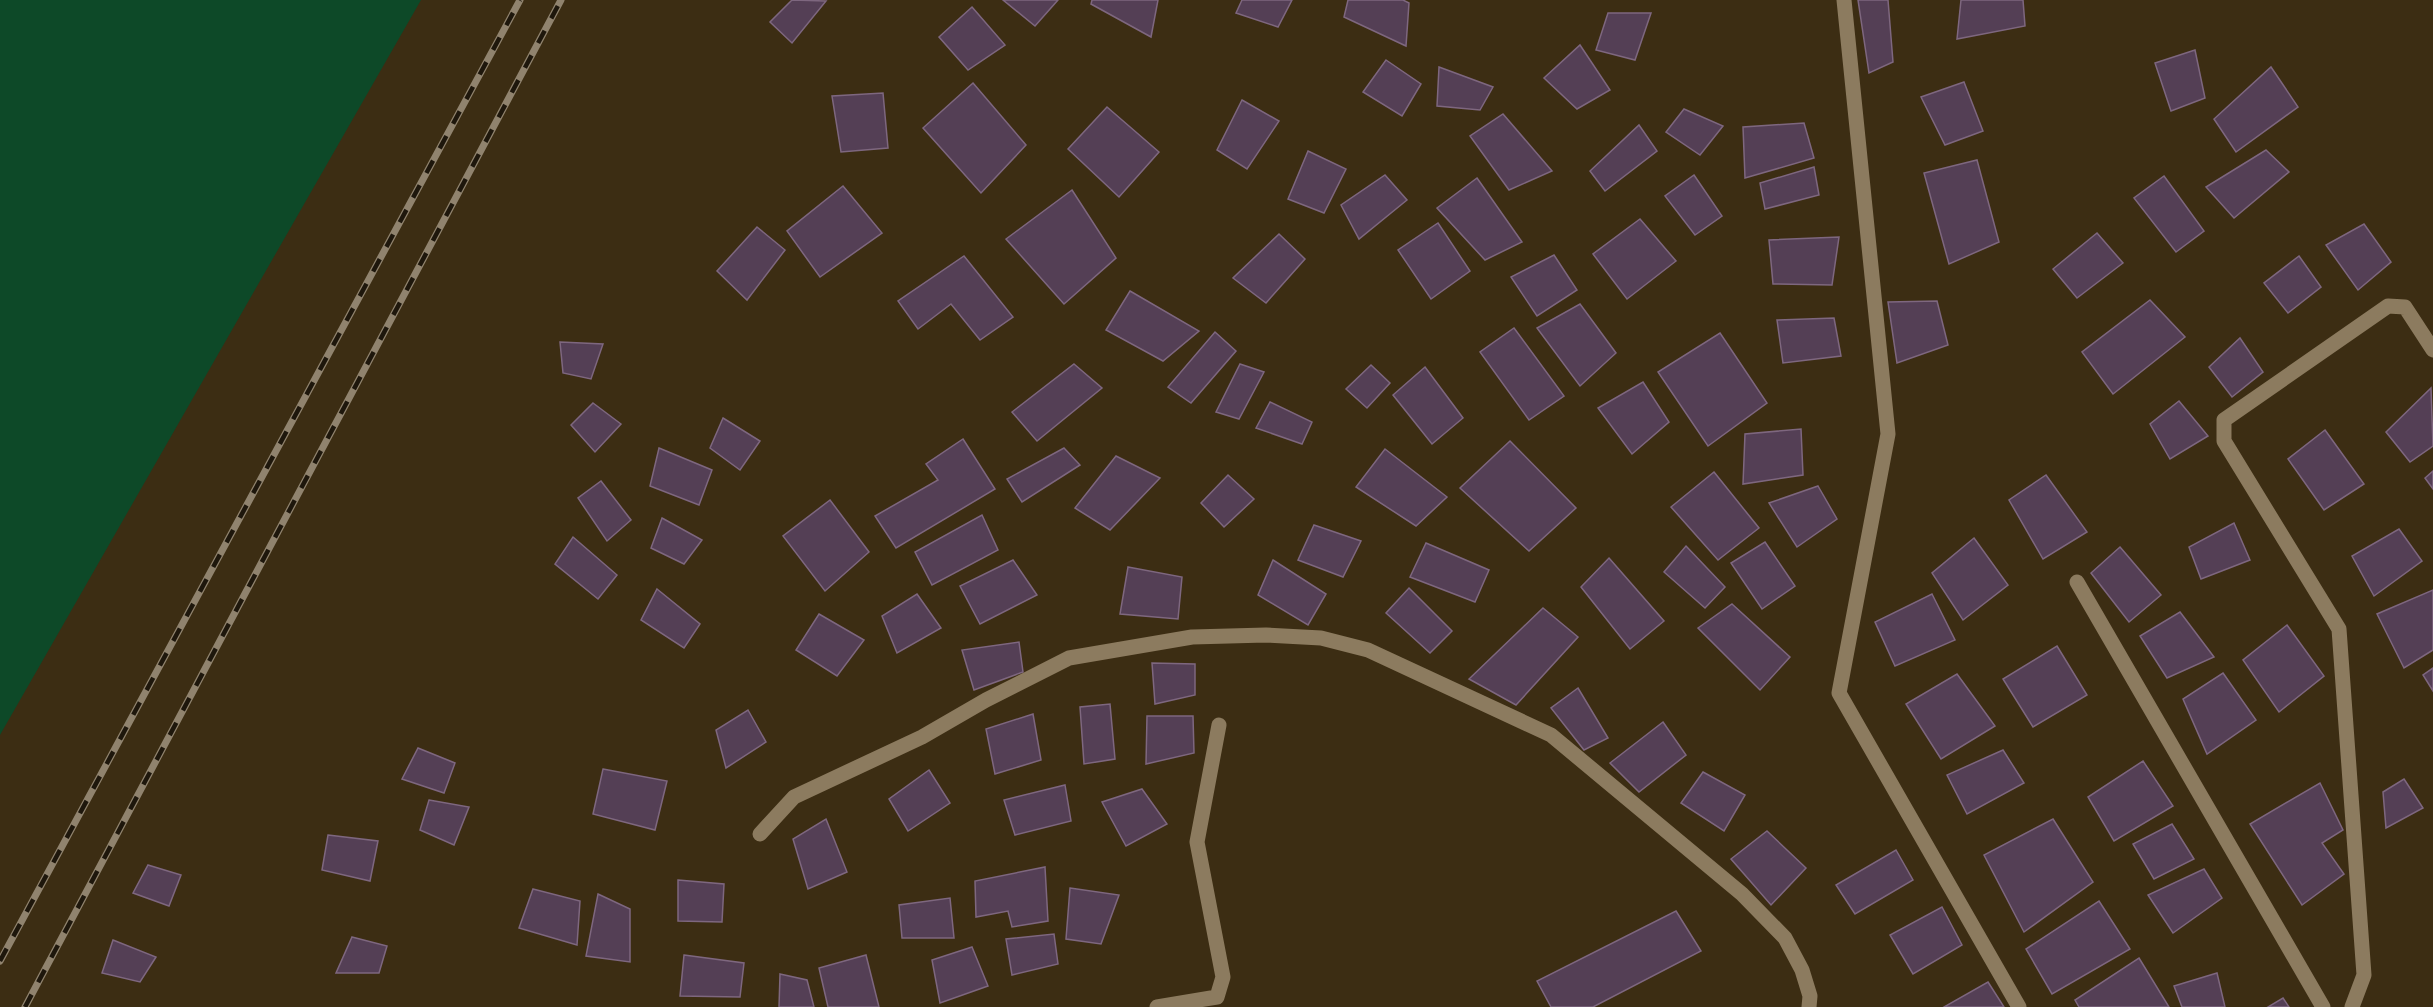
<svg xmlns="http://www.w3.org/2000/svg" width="2433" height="1007" viewBox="0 0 2433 1007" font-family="Lato,sans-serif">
	<rect width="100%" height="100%" fill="#3c2d13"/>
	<!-- grass -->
	<polygon fill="#0d4928" points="0,0 421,0 0,735"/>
	<!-- building -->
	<g fill="#543f55" stroke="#7e677f" stroke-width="1.5">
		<polygon points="792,0 826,1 792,43 770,22"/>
		<polygon points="1003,0 1058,0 1035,26"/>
		<polygon points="1092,0 1158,0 1151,37 1091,4"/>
		<polygon points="1242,0 1292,0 1278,27 1236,13"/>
		<polygon points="1348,0 1403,0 1409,3 1406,46 1344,17"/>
		<polygon points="1858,0 1888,0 1893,62 1869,73"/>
		<polygon points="1961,0 2023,0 2025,26 1957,39"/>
		<polygon points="972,7 1005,45 968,70 939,37"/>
		<polygon points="1608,13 1651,13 1635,60 1596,50"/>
		<polygon points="1580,45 1610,90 1577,109 1544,78"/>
		<polygon points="2195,50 2205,98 2171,111 2155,63"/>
		<polygon points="1386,60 1421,84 1402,116 1363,92"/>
		<polygon points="1439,67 1493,87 1480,110 1437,106"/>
		<polygon points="2271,67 2298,107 2236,152 2214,119"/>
		<polygon points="1964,82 1983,131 1945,145 1921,97"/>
		<polygon points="973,83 1026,145 981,193 923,128"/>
		<polygon points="883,93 888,148 841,152 832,96"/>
		<polygon points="1242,100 1279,121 1247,169 1217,150"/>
		<polygon points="1107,107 1159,152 1119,197 1068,149"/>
		<polygon points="1684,109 1723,126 1700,155 1666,132"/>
		<polygon points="1503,114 1552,171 1509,190 1470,136"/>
		<polygon points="1804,123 1814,158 1745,178 1743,127"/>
		<polygon points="1639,125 1657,151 1605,191 1590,171"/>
		<polygon points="2266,150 2289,172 2234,218 2206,187"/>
		<polygon points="1308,151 1346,169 1324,213 1288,199"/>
		<polygon points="1977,160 1999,242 1949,264 1924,173"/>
		<polygon points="1814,167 1819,195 1765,209 1760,183"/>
		<polygon points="1385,175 1407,200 1359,239 1341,205"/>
		<polygon points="1694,175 1722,216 1695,235 1665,196"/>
		<polygon points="2164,176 2204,231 2176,252 2134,198"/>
		<polygon points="1477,178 1522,242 1485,260 1437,208"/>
		<polygon points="843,186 882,233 820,277 787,231"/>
		<polygon points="1072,190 1116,258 1064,304 1006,239"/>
		<polygon points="1640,219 1676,261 1627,299 1593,254"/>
		<polygon points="1438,223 1470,271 1431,299 1398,250"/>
		<polygon points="2364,224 2391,262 2358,290 2326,245"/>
		<polygon points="757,227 785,250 747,300 717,271"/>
		<polygon points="2097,233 2123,263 2077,298 2053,269"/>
		<polygon points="1279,234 1305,259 1266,303 1233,278"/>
		<polygon points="1839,237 1832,285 1773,284 1769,240"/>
		<polygon points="1554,255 1577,290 1537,316 1511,277"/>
		<polygon points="964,256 1013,317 980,340 951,304 918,329 898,301"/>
		<polygon points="2299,256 2321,287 2288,313 2264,283"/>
		<polygon points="1130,291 1199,331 1163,361 1106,330"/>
		<polygon points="2150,300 2185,337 2113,394 2082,352"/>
		<polygon points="1937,301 1948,345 1897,363 1888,302"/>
		<polygon points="1580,304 1616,353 1580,386 1537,328"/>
		<polygon points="1834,318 1841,356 1783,363 1777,320"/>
		<polygon points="1514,328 1564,396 1529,420 1480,352"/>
		<polygon points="1215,332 1236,351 1191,403 1168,387"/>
		<polygon points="1720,333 1767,403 1708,446 1658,372"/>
		<polygon points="2240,338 2263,372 2232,397 2209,367"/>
		<polygon points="560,342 603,344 591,379 563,373"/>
		<polygon points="1074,364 1102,388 1037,441 1012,412"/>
		<polygon points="1240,364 1264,372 1239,419 1216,412"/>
		<polygon points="1371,365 1390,383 1367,408 1346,389"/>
		<polygon points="1425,367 1463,418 1432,444 1393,395"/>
		<polygon points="1643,382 1669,422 1632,454 1598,408"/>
		<polygon points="2431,388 2433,446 2410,462 2386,432"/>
		<polygon points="2179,401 2208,436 2170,459 2150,424"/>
		<polygon points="1270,402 1312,422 1302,444 1256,428"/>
		<polygon points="593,403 621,424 595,452 571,425"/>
		<polygon points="723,418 760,441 740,470 710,448"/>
		<polygon points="1801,429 1803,475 1743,484 1745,434"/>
		<polygon points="2325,430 2364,484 2324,510 2288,459"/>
		<polygon points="963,439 995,489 896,548 875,516 938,480 926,464"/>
		<polygon points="1510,441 1576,508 1529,551 1460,488"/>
		<polygon points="659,448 712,470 699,505 650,486"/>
		<polygon points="1064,448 1080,465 1022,502 1007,479"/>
		<polygon points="1385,449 1447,497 1416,526 1356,487"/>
		<polygon points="1116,456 1160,478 1110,530 1075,508"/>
		<polygon points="2433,471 2433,489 2425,478"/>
		<polygon points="1714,472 1759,528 1718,560 1671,507"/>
		<polygon points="1228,475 1254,499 1224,527 1201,503"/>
		<polygon points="2046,475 2087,532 2043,559 2009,500"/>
		<polygon points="601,481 631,520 607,541 578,498"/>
		<polygon points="1818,486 1837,519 1797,547 1769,503"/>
		<polygon points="830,500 869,552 825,591 783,536"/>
		<polygon points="982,515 998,550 932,585 915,552"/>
		<polygon points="662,518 702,540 684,564 651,548"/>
		<polygon points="2234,523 2250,560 2201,579 2189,547"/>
		<polygon points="1314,525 1361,541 1343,577 1298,560"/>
		<polygon points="2399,529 2422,561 2374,596 2352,556"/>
		<polygon points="573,537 617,575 598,599 555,564"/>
		<polygon points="1974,538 2008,585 1963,620 1932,573"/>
		<polygon points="1765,542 1795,586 1762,609 1731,563"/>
		<polygon points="1426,543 1489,570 1475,602 1410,577"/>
		<polygon points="1686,546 1725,587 1705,608 1664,572"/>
		<polygon points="2120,547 2161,595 2129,622 2091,573"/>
		<polygon points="1609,558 1664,621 1630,649 1581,587"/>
		<polygon points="1013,560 1037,595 980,624 960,586"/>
		<polygon points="1273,560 1326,594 1308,625 1258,595"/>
		<polygon points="1128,567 1182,577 1178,619 1120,614"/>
		<polygon points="1409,588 1452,631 1430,653 1386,613"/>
		<polygon points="657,589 700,624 684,648 641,620"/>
		<polygon points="2433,590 2433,650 2404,668 2377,614"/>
		<polygon points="917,594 941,628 897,653 882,616"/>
		<polygon points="1932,594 1955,640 1895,666 1875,622"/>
		<polygon points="1732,604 1790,657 1760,690 1698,628"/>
		<polygon points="1543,608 1578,637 1516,705 1469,679"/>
		<polygon points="2180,612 2214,657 2167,678 2140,636"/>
		<polygon points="819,614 864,640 837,676 796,650"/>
		<polygon points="2287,625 2324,676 2279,712 2243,660"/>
		<polygon points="1019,642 1023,672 974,690 962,650"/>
		<polygon points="2057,646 2087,695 2033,727 2003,679"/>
		<polygon points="1152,663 1195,664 1195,695 1155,704"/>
		<polygon points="2433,668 2433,691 2423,675"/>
		<polygon points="2223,673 2256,720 2207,754 2183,699"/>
		<polygon points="1957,674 1995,726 1941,759 1906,704"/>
		<polygon points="1578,688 1608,738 1584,750 1551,708"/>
		<polygon points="1110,704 1115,759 1084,764 1080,707"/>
		<polygon points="748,710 766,742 726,768 716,730"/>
		<polygon points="1033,714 1041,760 995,774 986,729"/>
		<polygon points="1147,716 1193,716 1194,753 1146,764"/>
		<polygon points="1663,722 1686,755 1639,792 1610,763"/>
		<polygon points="418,748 455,763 444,793 402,779"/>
		<polygon points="2003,750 2024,783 1967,814 1947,775"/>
		<polygon points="2143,761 2173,806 2114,841 2088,797"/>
		<polygon points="603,769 667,781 655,830 593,814"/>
		<polygon points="929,770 950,803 908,831 889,799"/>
		<polygon points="1703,772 1745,795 1724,831 1681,803"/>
		<polygon points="2404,779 2423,808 2386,828 2383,792"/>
		<polygon points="2320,783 2343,830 2322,843 2344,874 2302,905 2250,824"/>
		<polygon points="1065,785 1071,821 1015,835 1004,800"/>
		<polygon points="1142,789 1167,824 1126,846 1102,802"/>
		<polygon points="429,800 469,807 454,845 420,830"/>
		<polygon points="826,819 847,872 808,889 793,839"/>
		<polygon points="2053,819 2093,882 2024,932 1984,855"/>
		<polygon points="2172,824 2194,859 2154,879 2133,844"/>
		<polygon points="1767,831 1806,868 1771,905 1731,859"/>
		<polygon points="328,835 378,841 370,881 322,870"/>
		<polygon points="1896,850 1913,880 1855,914 1836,885"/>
		<polygon points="148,865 181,875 169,906 133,893"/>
		<polygon points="1045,867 1048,921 1012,927 1008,911 976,917 975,881"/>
		<polygon points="2204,869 2222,898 2173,933 2148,895"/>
		<polygon points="678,880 724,884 722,922 678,921"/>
		<polygon points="1070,888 1119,895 1101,944 1066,939"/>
		<polygon points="533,889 580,901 577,945 519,928"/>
		<polygon points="598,894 630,909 630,962 586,956"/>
		<polygon points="950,898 954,938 902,938 899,905"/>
		<polygon points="2099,901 2130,949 2052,994 2026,949"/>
		<polygon points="1942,907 1962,945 1913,974 1890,935"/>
		<polygon points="1676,911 1701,951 1593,1007 1551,1007 1537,981"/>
		<polygon points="1054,934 1058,964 1012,975 1006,939"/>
		<polygon points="352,937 387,946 379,973 336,973"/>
		<polygon points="113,940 156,957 140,982 102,973"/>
		<polygon points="972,947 988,986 940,1003 932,960"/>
		<polygon points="684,955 744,963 740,997 680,996"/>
		<polygon points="866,955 879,1007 828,1007 819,968"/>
		<polygon points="2139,958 2169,1007 2079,1007 2075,1000"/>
		<polygon points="2217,973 2225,1007 2182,1007 2174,986"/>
		<polygon points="780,974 807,980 814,1007 779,1007"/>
		<polygon points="1988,982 2004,1007 1944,1007"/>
		<polygon points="2283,998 2289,1007 2268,1007"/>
	</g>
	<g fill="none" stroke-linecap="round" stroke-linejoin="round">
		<!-- street -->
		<g stroke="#8c7b5f" stroke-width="15">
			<polyline points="1844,0 1888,434 1839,693 2019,1007"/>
			<polyline points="2077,582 2323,1007"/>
			<polyline points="760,834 794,797 922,737 986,700 1069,658 1192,637 1266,635 1321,638 1368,650 1551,735 1742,894 1785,938 1802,970 1810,996 1809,1007"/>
			<polyline points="1157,1007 1217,997 1223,977 1197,842 1219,725"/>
			<polyline points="2352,1007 2364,975 2339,629 2224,441 2224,420 2388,306 2405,307 2433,350"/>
		</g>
		<defs>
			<g id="rail">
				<polyline points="0,961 520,0"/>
				<polyline points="25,1007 561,0"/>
			</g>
		</defs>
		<!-- rail casing -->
		<use href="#rail" stroke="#90836e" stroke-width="7"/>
		<!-- rail -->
		<use href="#rail" stroke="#1e170c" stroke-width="4.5" stroke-dasharray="14" stroke-linecap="butt"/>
	</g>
</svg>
